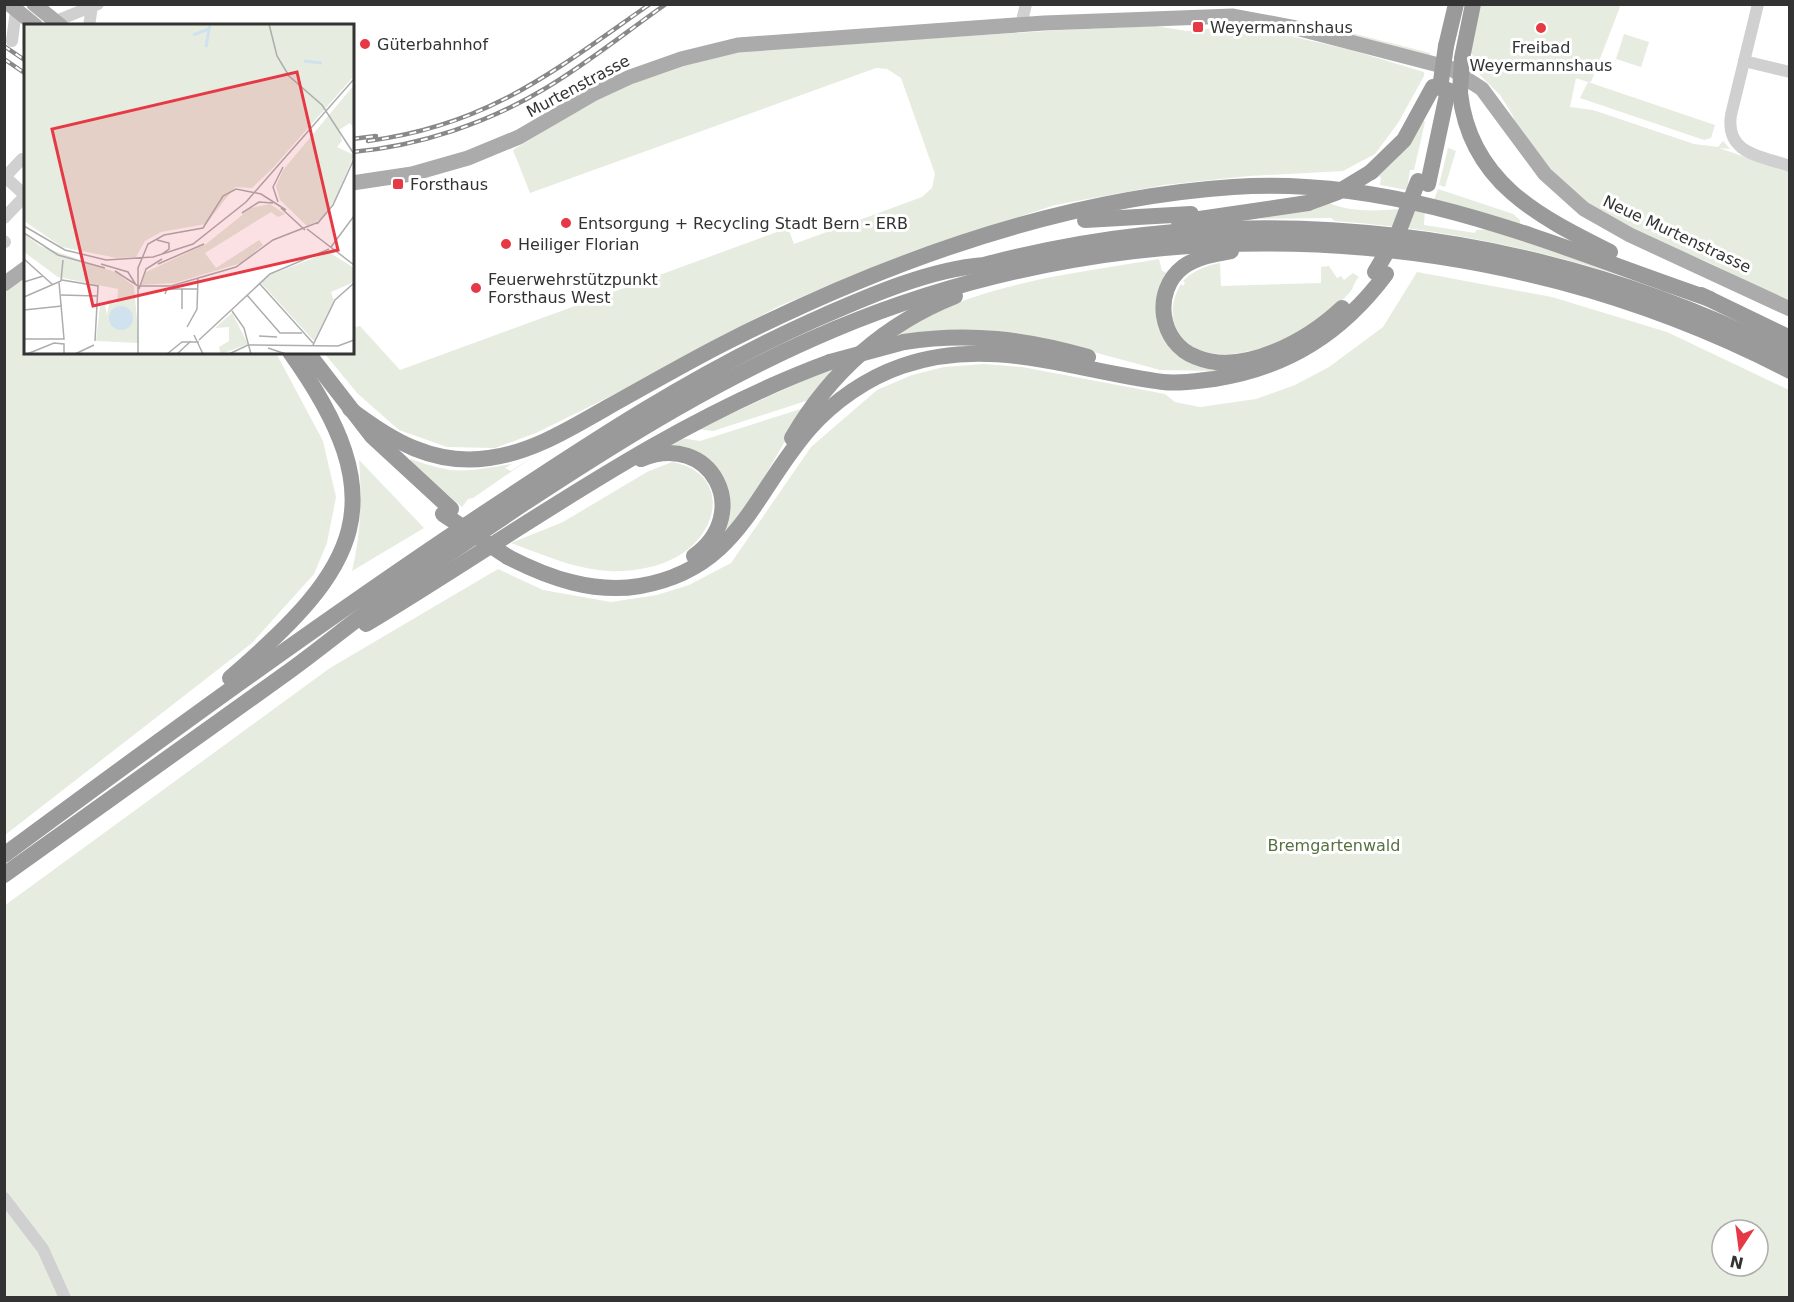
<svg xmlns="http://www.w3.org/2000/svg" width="1794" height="1302" viewBox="0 0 1794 1302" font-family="'DejaVu Sans',sans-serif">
	<rect width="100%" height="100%" fill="#fff"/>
	<!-- green -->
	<g fill="#e6ecdf" fill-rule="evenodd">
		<polygon points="1615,4 1620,7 1591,82 1588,82 1715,125 1711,138 1704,140 1580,98 1588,82 1576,78 1570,107 1593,110 1694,144 1718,147 1723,141 1730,149 1719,148 1789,172 1789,303 1708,262 1640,235 1586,204 1542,163 1519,131 1512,114 1500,95 1476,71 1483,65 1466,49 1475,5"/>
		<polygon points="1300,20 1430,53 1430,55 1309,25"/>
		<polygon points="1241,25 1351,50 1424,72 1424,76 1398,123 1375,154 1343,171 1249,176 1164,185 1055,205 906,254 779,306 633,385 536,433 495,448 447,447 399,430 358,394 324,353 352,352 353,328 360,326 400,370 788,228 794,244 922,197 932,188 935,174 901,78 887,69 876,68 530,193 513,150 590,103 663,71 746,50 1063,30 1156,26 1187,31"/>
		<polygon points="1624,34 1649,42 1641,67 1616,59"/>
		<polygon points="1423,121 1425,122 1414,170 1410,170 1407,190 1380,185 1381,177 1376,176"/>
		<polygon points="1448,148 1456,151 1445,187 1439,185"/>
		<polygon points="1438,189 1513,214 1520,220 1520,225 1434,200"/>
		<path d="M1329,203C1360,216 1393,208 1425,208L1424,225L1475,233L1476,230L1502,229L1621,276C1528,246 1433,228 1335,221L1331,218L1259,219Z"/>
		<path d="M1159,259L1162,271L1167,273L1161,323L1221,371L1160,370L1064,344L889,339C909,328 928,314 949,306C1016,279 1089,271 1159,259Z"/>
		<path d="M1220,263L1221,286L1321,283V267L1329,266L1337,278L1341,276L1344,280L1353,273L1359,277C1355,281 1355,283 1353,287C1350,297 1314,323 1304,329C1272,348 1204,373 1178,332C1169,316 1172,299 1181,284L1183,286L1185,283L1183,281C1191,272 1206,265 1220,263Z"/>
		<path d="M1417,272L1552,297L1667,332L1789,390V1297H5L4,906L330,668L498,569L543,590L611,602L657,595L689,585L731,563L811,447L877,390L912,375L944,367L984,364L1022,367L1165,394L1175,402L1200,407L1256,399L1295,385L1329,367L1383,327ZM1722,1230H1758V1266H1722Z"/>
		<polygon points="25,274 26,352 276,353 323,441 336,497 327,543 314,574 252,643 5,835 4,291"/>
		<polygon points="847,361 812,399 713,431 697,429"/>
		<polygon points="804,408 742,516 707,553 720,479 666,448 681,438 700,441"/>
		<path d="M540,452L473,498L468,499L462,507L409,461L411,459C458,476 465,471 512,464L505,468L511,471Z"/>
		<path d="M359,460L424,528L352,571C361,534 362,498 359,460Z"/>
		<path d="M672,462C723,471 724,521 687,550C669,564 645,570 622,571C583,573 547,556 511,543L563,522L647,472Z"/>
	</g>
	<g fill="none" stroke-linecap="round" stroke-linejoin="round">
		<!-- minor -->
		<g stroke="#d0d0d0" stroke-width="12">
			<path d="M1758,4L1731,115C1725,154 1761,156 1790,166"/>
			<polyline points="56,21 98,4"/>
			<polyline points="1021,25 1026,4"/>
			<polyline points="89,26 92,6"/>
			<polyline points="12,41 16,10"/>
			<polyline points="1744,61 1790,72"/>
			<polyline points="4,176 26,196"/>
			<polyline points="5,177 22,159"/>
			<polyline points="4,218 25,196"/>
			<polyline points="4,241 5,242"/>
			<polyline points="4,1198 43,1249 65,1298"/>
		</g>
		<!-- major -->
		<g stroke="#ababab" stroke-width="15">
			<polyline points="9,4 36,26"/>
			<polyline points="34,4 61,26"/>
			<polyline points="352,183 412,174 468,158 519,137 593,94 630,77 681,59 738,45 1044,23 1233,16 1292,27 1450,68 1482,89 1545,174 1584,209 1630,235 1790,309"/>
			<polyline points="4,284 26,268"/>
		</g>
		<!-- highway -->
		<g stroke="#9a9a9a" stroke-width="16">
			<polyline points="1446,46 1456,4"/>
			<path d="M1460,93C1470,182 1538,216 1610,252"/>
			<polyline points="1371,172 1404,140 1433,87"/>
			<polyline points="1428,184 1448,90"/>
			<polyline points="1085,220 1191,214"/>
			<polyline points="1179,222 1308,203"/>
			<path d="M1231,251C1214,254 1197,257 1183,267C1152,291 1159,343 1196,357C1243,377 1308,340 1342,308"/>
			<polyline points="1701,295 1790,338"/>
			<path d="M904,342C968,332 1026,339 1088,357"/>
			<polyline points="307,352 372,436 451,509"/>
			<path d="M350,409C392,441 434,466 489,458C533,452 571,428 608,407C646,386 684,364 723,344C880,264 1056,199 1233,187C1402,175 1555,246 1710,299"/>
			<path d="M792,438C830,373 885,324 955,296"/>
			<path d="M641,459C711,430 754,513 694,556"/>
			<path d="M508,557C549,578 594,594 640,586C739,569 753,493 810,428C834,401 867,378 902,366C991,335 1075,371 1163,382C1181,384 1196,381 1214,379C1287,368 1342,333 1386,274"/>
			<path d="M366,624C519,532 662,424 830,362"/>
			<path d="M230,678C359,567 398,503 290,352"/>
			<path d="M4,855C161,739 318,624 480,516C588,444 695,373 814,320C864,298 929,269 984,265C1253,193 1542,229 1790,355"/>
			<path d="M4,875C98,807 194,740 288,672C320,649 351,623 383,600C429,566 476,536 523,504C623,438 725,375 835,329C1141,201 1496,218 1790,371"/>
		</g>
		<defs>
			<g id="rail">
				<polyline points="4,46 26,61"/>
				<polyline points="4,59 26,74"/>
				<polyline points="352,139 376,136"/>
				<path d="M368,141C489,125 554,71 650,4"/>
				<path d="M352,152C420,146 488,123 546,88C588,63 626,32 666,4"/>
			</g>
		</defs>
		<!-- rail casing -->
		<use href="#rail" stroke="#888" stroke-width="4.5"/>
		<!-- rail -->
		<use href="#rail" stroke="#fff" stroke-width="2" stroke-dasharray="7" stroke-linecap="butt"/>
		<!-- highway-bridge -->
		<g stroke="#9a9a9a" stroke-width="16">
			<polyline points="1440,88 1446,46"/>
			<polyline points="1460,93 1462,58 1473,4"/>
			<polyline points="1308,203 1338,192 1371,172"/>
			<polyline points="1375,272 1398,233 1418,181"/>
			<polyline points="830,362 904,342"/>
			<polyline points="443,514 508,557"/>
		</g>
	</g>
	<!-- markers -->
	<g fill="#e63946" stroke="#fff" stroke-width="2">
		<rect x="1192" y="21" width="12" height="12" rx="3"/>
		<circle cx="1541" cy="28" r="6"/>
		<circle cx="365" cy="44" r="6"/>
		<rect x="392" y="178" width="12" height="12" rx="3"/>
		<circle cx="566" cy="223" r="6"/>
		<circle cx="506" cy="244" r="6"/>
		<circle cx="476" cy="288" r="6"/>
	</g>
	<g text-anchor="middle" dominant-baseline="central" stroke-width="6" stroke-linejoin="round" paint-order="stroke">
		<!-- poi labels -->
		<g font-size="16" fill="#333" stroke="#fff" text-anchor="start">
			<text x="1210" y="27">Weyermannshaus</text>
			<text x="377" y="44">Güterbahnhof</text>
			<text x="1541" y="47" text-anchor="middle">Freibad<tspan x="1541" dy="18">Weyermannshaus</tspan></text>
			<text x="410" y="184">Forsthaus</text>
			<text x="578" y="223">Entsorgung + Recycling Stadt Bern - ERB</text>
			<text x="518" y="244">Heiliger Florian</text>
			<text x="488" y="279">Feuerwehrstützpunkt<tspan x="488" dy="18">Forsthaus West</tspan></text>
		</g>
		<!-- street labels -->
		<g font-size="16" fill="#333" stroke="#fff">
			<text transform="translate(578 86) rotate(-28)">Murtenstrasse</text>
			<text transform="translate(1677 234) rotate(25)">Neue Murtenstrasse</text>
		</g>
		<!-- park labels -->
		<g font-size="16" fill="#56703f" stroke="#fff">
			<text x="1334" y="845">Bremgartenwald</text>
		</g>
	</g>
	<!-- overview -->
	<g transform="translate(24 24)">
		<rect width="330" height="330" fill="#fff"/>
		<path d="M0,0H330V52L248,145L228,164L211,163L182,200L137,208L121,217L112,233L93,234L38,223L0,197ZM330,61V105L326,99L315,106L318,117L313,123L330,131L311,176L297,195L283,202L256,176L252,162L259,146ZM246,180L261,190L254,193L247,188L181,229L192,244L235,216L239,221L217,239L151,259L117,261L122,248L182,220L227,184ZM0,210L16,222L91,248L110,262L115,319L72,317L76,282L81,281L83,291L85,280L93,279L94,265L34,253L0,228ZM305,228L330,244V258L307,268L310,277L290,317L237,259L246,251ZM208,289L224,320L197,330L195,323L205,317V303L191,304Z" fill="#e6ecdf"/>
		<path d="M85 294a12 12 0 1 1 24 0a12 12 0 1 1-24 0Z" fill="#cfe2ee"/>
		<path fill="none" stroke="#cfe2ee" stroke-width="3" d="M169,11L185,5L186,0M182,23L185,5M280,37L298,39"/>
		<path fill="none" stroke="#adadad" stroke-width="1.5" d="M245,0L253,32L265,52L298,81L330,130M254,178L249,163L259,143M257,184L281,206M218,189L235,178L249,179M293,200L309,181L330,135M0,202L41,226L82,236L129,233L169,220L222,178L330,55M283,205L330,241M0,209L34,231L81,244M133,216L145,219V225L138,230M307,223L330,192M0,235L29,261M77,240L104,248L112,261M134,240L180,220M91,247L114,262H147L212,243L249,216L295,198M38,256L74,262L71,317M0,258L19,252M235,259L289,319M115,265L122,245L138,235M141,270L143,265H173M37,271L74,272M223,271L256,309H278M0,273L37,257L39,236M158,285V265M0,286L38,282M208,287L220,304L227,330M163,303L173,285L174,254M170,311L179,330M235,312L253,313M0,315H40L35,258M175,316L246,250L305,225M289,321L311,276L330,259M244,324L262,330M3,330L30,319L40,320V330M51,330L70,321M114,330V244L124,220L140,211L179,204L199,172L212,165L237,170L262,186M143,330L158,318H175M153,330L167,317M205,330L224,321L314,322L330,316"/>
		<path fill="#e63946" fill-opacity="0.15" stroke="#e63946" stroke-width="3" d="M273,48L314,226L69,282L28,105Z"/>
		<rect width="330" height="330" fill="none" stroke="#333" stroke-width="3"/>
	</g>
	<!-- border -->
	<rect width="1794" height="1302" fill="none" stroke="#333333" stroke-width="12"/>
	<!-- north arrow -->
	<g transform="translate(1740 1248) rotate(193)"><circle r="28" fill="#ffffff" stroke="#adadad" stroke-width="1.5"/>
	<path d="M0-4.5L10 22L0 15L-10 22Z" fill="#e63946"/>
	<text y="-9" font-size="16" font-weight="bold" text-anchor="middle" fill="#333333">N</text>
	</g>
</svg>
